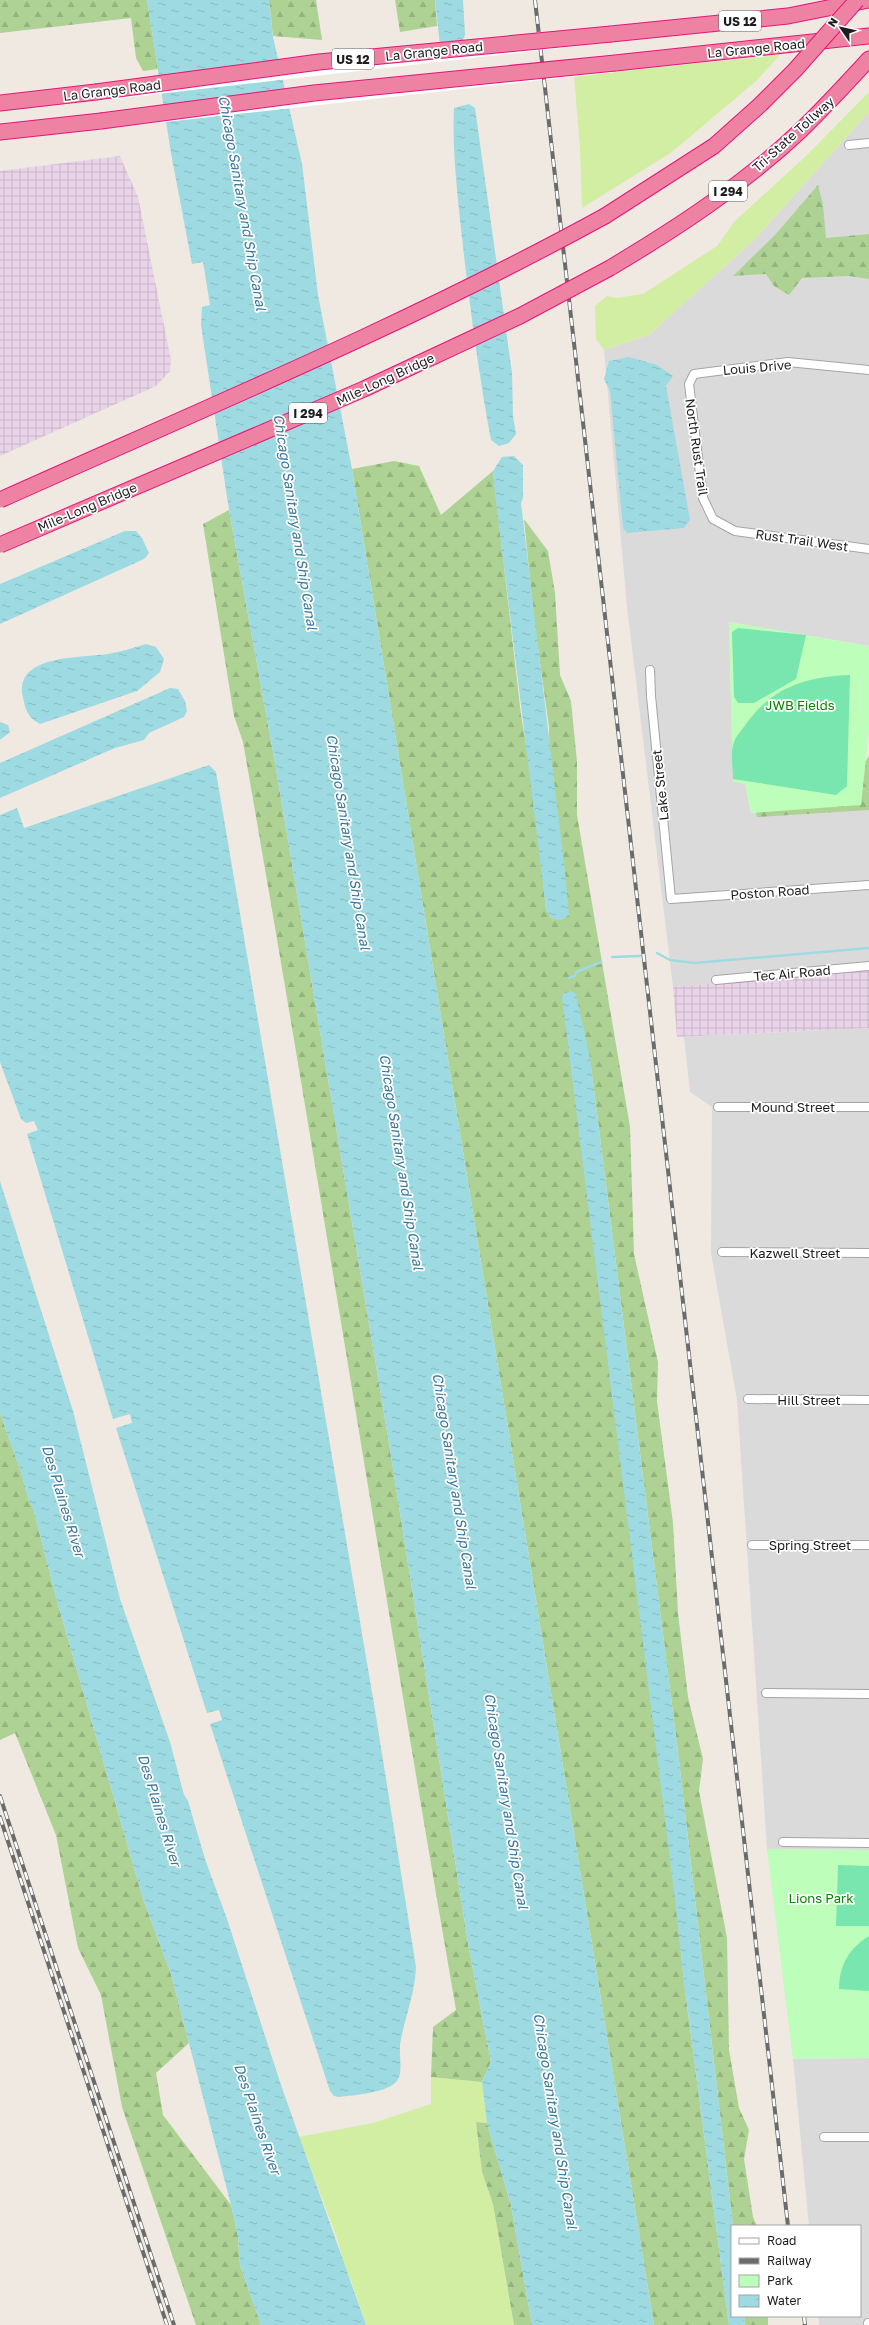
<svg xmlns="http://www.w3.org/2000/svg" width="869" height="2325" viewBox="0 0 869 2325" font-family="'Golos Text',sans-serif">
	<defs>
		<pattern id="industrial-grid" width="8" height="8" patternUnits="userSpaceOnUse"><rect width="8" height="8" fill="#e9d3e8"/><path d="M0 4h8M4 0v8" fill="none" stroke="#c7b5c7"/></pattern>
		<pattern id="forest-firs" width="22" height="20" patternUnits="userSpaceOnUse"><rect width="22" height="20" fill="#add293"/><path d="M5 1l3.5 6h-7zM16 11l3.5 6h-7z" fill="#94b47e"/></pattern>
		<pattern id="water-ripples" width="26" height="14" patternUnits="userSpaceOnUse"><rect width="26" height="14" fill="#9edae1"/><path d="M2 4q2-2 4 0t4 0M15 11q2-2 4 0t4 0" fill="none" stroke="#88bbc1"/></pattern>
	</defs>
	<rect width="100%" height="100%" fill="#efe9e2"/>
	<!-- residential -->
	<g fill="#dbdada">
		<polygon points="869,112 869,646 729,622 733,781 745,784 751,813 869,804 869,970 673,987 627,607 604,350 649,335 754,240"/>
		<polygon points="869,1028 869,1850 767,1849 737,1400 711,1253 712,1107 690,1092 684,1037"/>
		<polygon points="869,2058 869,2325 819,2325 818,2316 860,2316 860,2226 809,2226 793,2059"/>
	</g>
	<!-- industrial -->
	<g fill="url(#industrial-grid)">
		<polygon points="120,156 138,197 171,360 170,371 156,386 0,456 0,171"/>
		<polygon points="869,970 869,1028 677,1037 673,987"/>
	</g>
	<!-- grass -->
	<g fill="#d1eea3">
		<polygon points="780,55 756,81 672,152 582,208 580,148 574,76"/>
		<polygon points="869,92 869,112 754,240 649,335 604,350 596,339 595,306 607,296 616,298 643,294 717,246 735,221 806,156"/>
		<polygon points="431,2077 482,2082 487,2123 476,2122 482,2172 493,2204 514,2325 366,2325 351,2280 344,2265 337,2238 299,2137 373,2123 431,2104"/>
	</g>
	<!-- forest -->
	<g fill="url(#forest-firs)">
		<polygon points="0,0 147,0 158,69 143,71 136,58 131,18 0,33"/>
		<polygon points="269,0 316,0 322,40 273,36"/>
		<polygon points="395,0 435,0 437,26 400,32"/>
		<polygon points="818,185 823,205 826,238 869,234 869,279 849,276 802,278 789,295 774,286 766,274 733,276 775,235"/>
		<polygon points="394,461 419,466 441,515 493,471 521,715 531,774 546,909 552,919 549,727 534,620 524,519 548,551 555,593 560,675 571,701 577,762 577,815 630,1127 634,1254 658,1362 657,1401 673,1523 678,1613 688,1697 703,1759 699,1791 727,1938 729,2050 739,2108 749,2130 744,2159 753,2217 757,2226 733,2226 678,1752 590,1058 684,1982 729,2325 654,2325 352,469"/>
		<path d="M229,510L275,763L388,1437L469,1949L491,2062L482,2082L431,2077L433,2027L456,2010C383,1588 317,1164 243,742L234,716L203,524Z"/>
		<polygon points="869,756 869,810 757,817 754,806 861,768"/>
		<polygon points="0,1413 21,1472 29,1501 33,1508 57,1601 143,1899 171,1974 189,2043 156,2073 163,2115 231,2205 238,2236 240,2265 261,2325 196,2325 122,2107 101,1995 78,1948 56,1835 15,1733 0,1740"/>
		<polygon points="476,2122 487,2123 511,2205 532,2325 514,2325 493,2204 482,2172"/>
		<polygon points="744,2316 768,2316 768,2325 745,2325"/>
	</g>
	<!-- park -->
	<g fill="#bdfeba">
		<polygon points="729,622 869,646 869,730 861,805 751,813 745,784 733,781"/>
		<polygon points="767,1849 869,1850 869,2058 793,2059"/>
	</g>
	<!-- pitch -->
	<g fill="#78e6ae">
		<polygon points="738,628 806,635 796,679 754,703 738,703 734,697 732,632"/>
		<path d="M850,675L847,786L836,795L733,779C733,768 730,751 734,742C736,736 742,730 746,724C773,687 805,677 850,675Z"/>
		<polygon points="838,1865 869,1866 869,1926 836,1926"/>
		<path d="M869,1936V1991L839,1989C839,1966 849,1948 869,1936Z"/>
	</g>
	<!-- water -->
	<g fill="url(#water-ripples)">
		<polygon points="147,0 269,0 273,37 302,164 318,295 352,469 654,2325 532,2325 511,2205 487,2123 482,2082 491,2062 469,1949 388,1437 275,763 229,510 201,325 202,307 210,305 203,262 192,264 171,153"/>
		<polygon points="435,0 463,0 465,35 457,54 440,45"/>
		<path d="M469,104L475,108L512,373L513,416L516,434L509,443L499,446L491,440C478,370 469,300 461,229C457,188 452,149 454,108Z"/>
		<polygon points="629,357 657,365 673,376 666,386 690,520 684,528 627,533 623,528 610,391 604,379 609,361"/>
		<polygon points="514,456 523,465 523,498 521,503 566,880 569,915 561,920 552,919 546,909 494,485 493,471 502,457"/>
		<polygon points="125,531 136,531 142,538 149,553 144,559 0,624 0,584"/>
		<path d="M146,644L156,647L164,659L160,672L137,691L40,724C28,718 25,709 23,697C13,652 87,659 113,653C124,651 135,647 146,644Z"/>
		<polygon points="170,688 178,689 185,701 187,711 184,717 149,733 144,740 115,748 0,798 0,763"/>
		<polygon points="0,722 8,725 10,732 0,740"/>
		<path d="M209,765L216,772L375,1710L416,1967C415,1995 404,2019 400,2045C399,2056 404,2076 395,2083C384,2093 354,2095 339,2097L334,2096L330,2091L210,1724L222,1720L219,1710L207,1713L116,1428L132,1423L130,1414L113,1419L27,1134L38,1130L34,1121L26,1123L21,1119L0,1062V815L17,808L24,828Z"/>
		<polygon points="570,991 576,994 590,1058 678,1752 733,2226 732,2316 744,2316 745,2325 729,2325 684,1982 673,1883 562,997 563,994"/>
		<polygon points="0,1181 73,1411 120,1599 170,1742 184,1795 188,1801 205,1859 227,1919 281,2085 366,2325 261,2325 240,2265 238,2236 231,2205 171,1974 143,1899 57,1601 33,1508 29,1501 21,1472 0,1413"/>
	</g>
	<!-- pier -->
	<g fill="#fff">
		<polygon points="610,26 612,42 97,101 95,84"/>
		<polygon points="614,54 616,72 102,129 100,113"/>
	</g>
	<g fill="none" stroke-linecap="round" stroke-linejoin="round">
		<!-- stream -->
		<g stroke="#9edae1" stroke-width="2.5">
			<polyline points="657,953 670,960 694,963 869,948"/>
			<polyline points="612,957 640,956"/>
			<polyline points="569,978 575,976 576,972 601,962"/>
		</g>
		<defs>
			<g id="street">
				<polyline points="849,145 869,143"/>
				<polyline points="869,370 788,362 694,374 689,384 703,498 713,519 735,531 869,549"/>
				<polyline points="650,670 651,696 671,899 869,885"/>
				<polyline points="716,980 869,966"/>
				<polyline points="718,1107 869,1107"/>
				<polyline points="722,1252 869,1253"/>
				<polyline points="748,1399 869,1400"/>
				<polyline points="752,1545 869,1545"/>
				<polyline points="766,1693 869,1694"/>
				<polyline points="783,1842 869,1843"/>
				<polyline points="824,2137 869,2137"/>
				<polyline points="868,2323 869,2324"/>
			</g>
			<g id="highway">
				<polyline points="611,34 788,16 868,0"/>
				<polyline points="615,63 869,36"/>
				<polyline points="0,103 96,92"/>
				<polyline points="0,132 101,121"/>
				<polyline points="605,216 714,146 761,104"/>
				<path d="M610,268C677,228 743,185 800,131C824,108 846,84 869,59"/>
			</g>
		</defs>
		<!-- street casing -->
		<use href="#street" stroke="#a4a4a4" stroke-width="10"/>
		<!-- highway casing -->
		<use href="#highway" stroke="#e81476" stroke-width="17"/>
		<!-- street -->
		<use href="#street" stroke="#fff" stroke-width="8"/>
		<!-- highway -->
		<use href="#highway" stroke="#ee82a3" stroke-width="15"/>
		<defs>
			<g id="rail">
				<polyline points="535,0 788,2226"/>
				<polyline points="0,1796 174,2325"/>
				<polyline points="0,1817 167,2325"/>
				<polyline points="804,2316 805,2325"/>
			</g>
		</defs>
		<!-- rail casing -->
		<use href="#rail" stroke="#6b6b6b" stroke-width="4"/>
		<!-- rail -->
		<use href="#rail" stroke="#fff" stroke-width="2.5" stroke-dasharray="8" stroke-linecap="butt"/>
		<defs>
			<g id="highway-bridge">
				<polyline points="96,92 319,62 611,34"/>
				<polyline points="761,104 795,70 857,0"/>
				<polyline points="101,121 314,93 615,63"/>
				<path d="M0,500C203,409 410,323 605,216"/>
				<polyline points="0,545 364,389 520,316 610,268"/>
			</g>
		</defs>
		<!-- highway-bridge casing -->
		<use href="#highway-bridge" stroke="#e81476" stroke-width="17" stroke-linecap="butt"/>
		<!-- highway-bridge -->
		<use href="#highway-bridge" stroke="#ee82a3" stroke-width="15"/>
	</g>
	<g text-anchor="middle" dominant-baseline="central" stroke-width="3.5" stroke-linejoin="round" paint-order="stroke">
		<!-- shield labels -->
		<g fill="#fff" stroke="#616161" stroke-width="1">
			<rect x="719" y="11" width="42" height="20" rx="3"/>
			<rect x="332" y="49" width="42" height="20" rx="3"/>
			<rect x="709" y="181" width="38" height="20" rx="3"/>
			<rect x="289" y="403" width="38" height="20" rx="3"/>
		</g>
		<g font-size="12" font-weight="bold" fill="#1d1d1d">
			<text x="740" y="21">US 12</text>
			<text x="353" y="59">US 12</text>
			<text x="728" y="191">I 294</text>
			<text x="308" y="413">I 294</text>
		</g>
		<!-- street labels -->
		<g font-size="13" fill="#1d1d1d" stroke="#fff">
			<text transform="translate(756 48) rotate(-6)">La Grange Road</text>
			<text transform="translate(434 51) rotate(-6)">La Grange Road</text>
			<text transform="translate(112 90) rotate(-7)">La Grange Road</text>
			<text transform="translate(793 134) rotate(-42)">Tri-State Tollway</text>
			<text transform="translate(757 367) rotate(-5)">Louis Drive</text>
			<text transform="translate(385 379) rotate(-25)">Mile-Long Bridge</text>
			<text transform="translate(697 447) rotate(82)">North Rust Trail</text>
			<text transform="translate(87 507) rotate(-23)">Mile-Long Bridge</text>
			<text transform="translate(802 540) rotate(8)">Rust Trail West</text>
			<text transform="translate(660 785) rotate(-96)">Lake Street</text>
			<text transform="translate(770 892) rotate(-4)">Poston Road</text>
			<text transform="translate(792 973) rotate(-5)">Tec Air Road</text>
			<text x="793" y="1107">Mound Street</text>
			<text x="795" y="1253">Kazwell Street</text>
			<text x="809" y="1400">Hill Street</text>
			<text x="810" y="1545">Spring Street</text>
		</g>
		<!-- park labels -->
		<g font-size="13" fill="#078402" stroke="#fff">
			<text x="800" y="705">JWB Fields</text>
			<text x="821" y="1898">Lions Park</text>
		</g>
		<!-- water labels -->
		<g font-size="14" font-style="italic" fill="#3a779c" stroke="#fff">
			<text transform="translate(243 203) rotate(80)">Chicago Sanitary and Ship Canal</text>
			<text transform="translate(296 522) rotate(81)">Chicago Sanitary and Ship Canal</text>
			<text transform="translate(349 842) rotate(81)">Chicago Sanitary and Ship Canal</text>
			<text transform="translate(402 1162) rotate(81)">Chicago Sanitary and Ship Canal</text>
			<text transform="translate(455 1481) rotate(81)">Chicago Sanitary and Ship Canal</text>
			<text transform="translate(64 1501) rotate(73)">Des Plaines River</text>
			<text transform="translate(507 1801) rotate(81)">Chicago Sanitary and Ship Canal</text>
			<text transform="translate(160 1810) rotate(73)">Des Plaines River</text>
			<text transform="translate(258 2119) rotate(71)">Des Plaines River</text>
			<text transform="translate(556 2121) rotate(81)">Chicago Sanitary and Ship Canal</text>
		</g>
	</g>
	<!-- legend -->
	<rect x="731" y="2225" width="130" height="92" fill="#ffffff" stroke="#a5a5a5"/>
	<rect x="739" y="2238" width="20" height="6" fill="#ffffff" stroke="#a5a5a5"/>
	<text x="767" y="2245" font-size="12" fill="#1d1d1d">Road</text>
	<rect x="739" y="2258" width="20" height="6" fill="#6b6b6b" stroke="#a5a5a5"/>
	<text x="767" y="2265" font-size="12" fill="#1d1d1d">Railway</text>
	<rect x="739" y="2275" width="20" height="12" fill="#bdfeba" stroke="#a5a5a5"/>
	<text x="767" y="2285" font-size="12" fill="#1d1d1d">Park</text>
	<rect x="739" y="2295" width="20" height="12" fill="url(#water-ripples)" stroke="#a5a5a5"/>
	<text x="767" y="2305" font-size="12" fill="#1d1d1d">Water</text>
	<!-- north arrow -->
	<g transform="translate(841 28) rotate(304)" stroke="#ffffff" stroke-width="3" paint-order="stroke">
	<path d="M0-3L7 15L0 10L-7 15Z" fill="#1d1d1d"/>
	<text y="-6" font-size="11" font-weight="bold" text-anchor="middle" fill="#1d1d1d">N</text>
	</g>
</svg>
